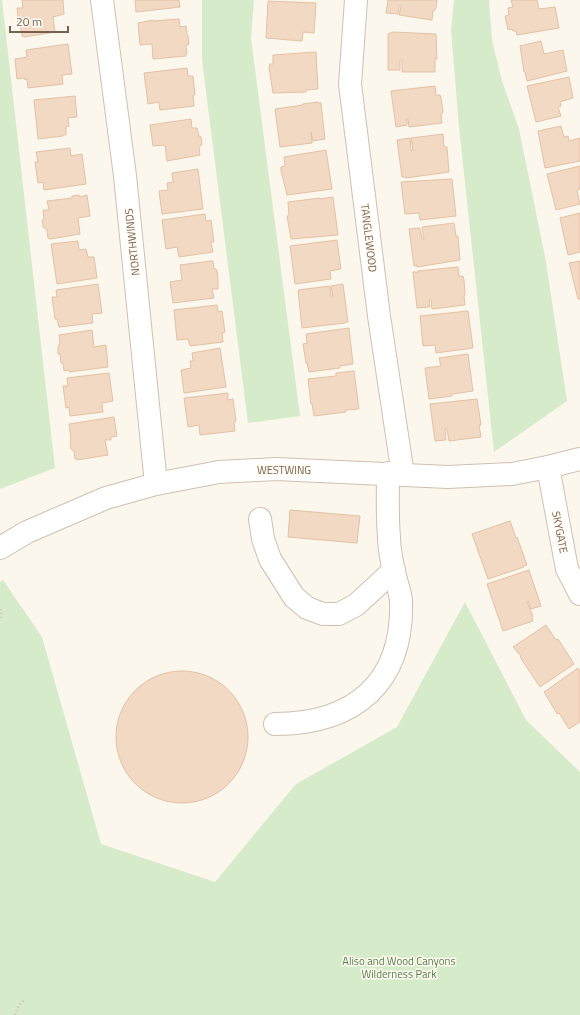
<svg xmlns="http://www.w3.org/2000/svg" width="580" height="1015" viewBox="0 0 580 1015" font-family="'Titillium Web',sans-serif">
	<rect width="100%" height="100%" fill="#fcf7ec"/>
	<!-- green -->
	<g fill="#d5ebc9">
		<polygon points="0,0 2,0 55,468 0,489"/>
		<polygon points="202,0 254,0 251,38 300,416 248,423 202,60"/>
		<polygon points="454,0 489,0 492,40 502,81 519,129 546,262 567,401 494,452 459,127 451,30"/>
		<polygon points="3,580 42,637 101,844 215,882 296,784 397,727 465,602 526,720 580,772 580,1015 0,1015 0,582"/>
	</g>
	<!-- building -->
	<g fill="#f2d9c4" stroke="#e4c1a4">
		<polygon points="22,0 63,0 64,14 53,17 55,32 24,37 22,36 21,28 20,28 18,25 17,18 18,17 17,8 23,8"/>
		<polygon points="135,0 179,0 180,7 136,12"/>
		<polygon points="388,0 437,0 436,8 434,11 433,11 432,20 399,15 401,6 399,6 398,14 386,13"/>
		<polygon points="511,0 537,0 539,9 555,7 559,28 517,35 516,31 513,31 512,29 508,30 505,16 509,15 508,8 513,7"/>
		<polygon points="268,1 316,3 314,33 303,32 302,41 266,38"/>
		<polygon points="179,19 180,27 186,26 187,34 188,36 189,44 186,46 187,54 186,54 186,56 153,59 152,44 140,45 138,23 153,20 153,21"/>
		<polygon points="393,32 436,34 437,59 435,59 435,72 402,72 402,60 400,60 400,70 388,70 388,34"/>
		<polygon points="541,41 544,54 563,50 567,71 527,81 525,72 524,72 520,46"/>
		<polygon points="68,44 72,74 62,75 63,84 28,88 27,79 25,80 25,78 17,79 15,59 27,57 26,50"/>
		<polygon points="316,52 318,89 306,90 306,92 273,93 269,68 270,64 273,64 273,55"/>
		<polygon points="187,68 188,76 193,76 195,95 193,95 194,106 160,110 159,102 148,104 144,73"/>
		<polygon points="569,77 573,98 560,102 561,106 558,107 561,116 536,122 527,86"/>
		<polygon points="435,86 436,95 440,95 441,98 443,111 442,114 441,114 442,123 409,127 408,119 407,119 407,125 396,127 391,91"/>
		<polygon points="75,96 77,117 68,118 69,126 66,127 66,135 62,135 63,136 38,139 34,100"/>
		<polygon points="318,102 318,103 321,103 325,139 313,141 311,132 312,143 280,147 275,109 303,105 303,104"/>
		<polygon points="191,119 192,128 197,128 199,136 201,137 202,144 199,148 200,155 167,161 165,145 153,146 150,125"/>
		<polygon points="561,126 564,137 568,136 569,141 580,138 580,161 545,168 538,131"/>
		<polygon points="443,134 444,147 447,147 449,172 406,178 406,177 402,177 397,140 410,138 411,151 413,150 411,138"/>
		<polygon points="70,148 71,156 82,154 86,184 44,190 43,182 38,183 35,162 38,162 36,152"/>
		<polygon points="326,150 332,189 287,195 281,171 281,167 285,166 284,157"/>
		<polygon points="580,166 580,189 577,190 580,204 556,210 547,174"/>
		<polygon points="198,169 203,209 162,214 159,191 168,190 167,183 173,182 172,173"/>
		<polygon points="452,179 456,216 420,220 419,213 405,214 401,182"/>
		<polygon points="79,195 80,197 87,195 90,216 78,218 80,234 50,239 48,238 47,230 43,227 42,220 44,219 43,210 49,210 47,201 72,198 72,196"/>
		<polygon points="333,197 338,235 291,239 287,216 289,216 288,202 320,198 320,199"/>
		<polygon points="580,213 580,252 568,255 560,218"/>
		<polygon points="205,214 206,221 211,220 214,242 211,242 213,252 179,257 177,247 166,249 162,220"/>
		<polygon points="454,223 456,236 458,236 460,260 417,267 417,265 414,266 409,229 420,228 422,239 424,239 422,227"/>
		<polygon points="337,240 341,269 330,271 331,279 295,284 290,246"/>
		<polygon points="78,241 79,250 86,249 88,257 94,257 97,278 57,284 51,244"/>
		<polygon points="211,261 213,261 214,269 216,269 217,271 218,279 218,289 212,289 214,298 173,303 170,282 182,280 180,265"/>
		<polygon points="580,261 580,299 578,299 569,263"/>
		<polygon points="458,267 459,276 463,276 464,280 465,292 465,295 464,296 465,305 432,309 431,300 429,300 430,307 417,308 413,272 419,272 418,271"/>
		<polygon points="98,284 102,313 92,314 93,323 59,327 57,319 55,319 52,297 57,297 56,290"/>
		<polygon points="343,284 348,322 345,322 345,323 302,328 298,290 330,286 331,296 333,296 331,286"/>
		<polygon points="217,305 218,312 222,311 225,332 222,333 223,342 190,346 188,339 177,340 174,310"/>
		<polygon points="468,311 473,348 436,353 435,345 423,346 420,316"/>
		<polygon points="349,328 353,364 340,366 340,368 309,372 307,363 306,363 303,344 307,343 306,334"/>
		<polygon points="92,330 94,347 106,345 108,367 69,372 69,370 64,371 63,363 61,363 60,354 58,354 58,346 60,343 59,335"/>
		<polygon points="220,348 226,387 184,393 181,370 191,368 190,361 193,361 192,353"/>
		<polygon points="468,354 473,391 452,394 452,396 429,399 425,368 441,366 439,358"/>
		<polygon points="354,371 359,409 346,410 346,412 314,416 312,404 311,404 308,379 336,376 336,373"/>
		<polygon points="109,373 113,401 102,403 103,412 70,416 69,407 66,408 63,386 68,386 67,378"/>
		<polygon points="228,393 228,400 233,399 236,421 234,422 235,431 200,435 199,425 188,427 184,398"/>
		<polygon points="477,399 481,425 479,425 481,437 449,441 447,429 445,429 446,440 435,441 430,404"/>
		<polygon points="114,417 117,436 111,437 111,440 105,440 108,455 77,460 77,459 75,459 74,451 71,449 70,442 71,440 69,424"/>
		<polygon points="290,510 360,516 357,543 288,537"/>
		<polygon points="510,521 516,538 517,537 527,565 523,566 524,567 488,579 472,534"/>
		<polygon points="529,570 541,606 531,609 528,601 527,602 533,616 532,618 533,621 503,631 487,584"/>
		<polygon points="546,625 556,640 558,639 574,664 540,687 520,657 521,656 513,647"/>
		<polygon points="578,668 580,671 580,722 569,729 559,713 557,714 556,712 544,692"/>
		<circle cx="182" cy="737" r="66"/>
	</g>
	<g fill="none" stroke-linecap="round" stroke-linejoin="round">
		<defs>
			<g id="minor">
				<polyline points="102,0 125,176 156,484"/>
				<polyline points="356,0 350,84 379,316 403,475"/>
				<polyline points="548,467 567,569 580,594"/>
				<polyline points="260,519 263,539 270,559 294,597 307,608 323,614 339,614 356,605 394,570"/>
				<polyline points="0,548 27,532 106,498 156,484 219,472 276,469 448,477 512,474 548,467 580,459"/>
				<path d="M275,724C355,724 404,682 401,600C400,592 397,584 395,576C392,563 389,550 389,537C387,516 388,494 388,473"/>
			</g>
		</defs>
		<!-- minor casing -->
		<use href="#minor" stroke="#cfc0b0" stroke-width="24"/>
		<!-- path -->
		<g stroke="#d7bca6" stroke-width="2.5" stroke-dasharray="1 3" stroke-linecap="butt">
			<polyline points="0,609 1,613 0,619"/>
			<polyline points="15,1015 19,1005 25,999"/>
		</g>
		<!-- minor -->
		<use href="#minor" stroke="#fff" stroke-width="22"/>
	</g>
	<g text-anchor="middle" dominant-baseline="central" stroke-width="3" stroke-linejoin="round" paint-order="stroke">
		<!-- street labels -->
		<g font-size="11" fill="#78604e" stroke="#fffbf3">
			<text transform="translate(369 238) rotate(83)">TANGLEWOOD</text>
			<text transform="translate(132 242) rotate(-96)">NORTHWINDS</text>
			<text x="284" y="470">WESTWING</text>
			<text transform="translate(560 532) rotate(79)">SKYGATE</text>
		</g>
		<!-- park labels -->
		<g font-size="11" fill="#537e45" stroke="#fffbf3">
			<text x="399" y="961">Aliso and Wood Canyons<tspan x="399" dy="13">Wilderness Park</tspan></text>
		</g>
	</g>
	<!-- scale -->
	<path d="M10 26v6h58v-6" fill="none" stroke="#78604e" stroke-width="2"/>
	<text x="16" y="26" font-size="12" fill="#78604e" stroke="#fffbf3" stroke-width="3" paint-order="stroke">20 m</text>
</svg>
